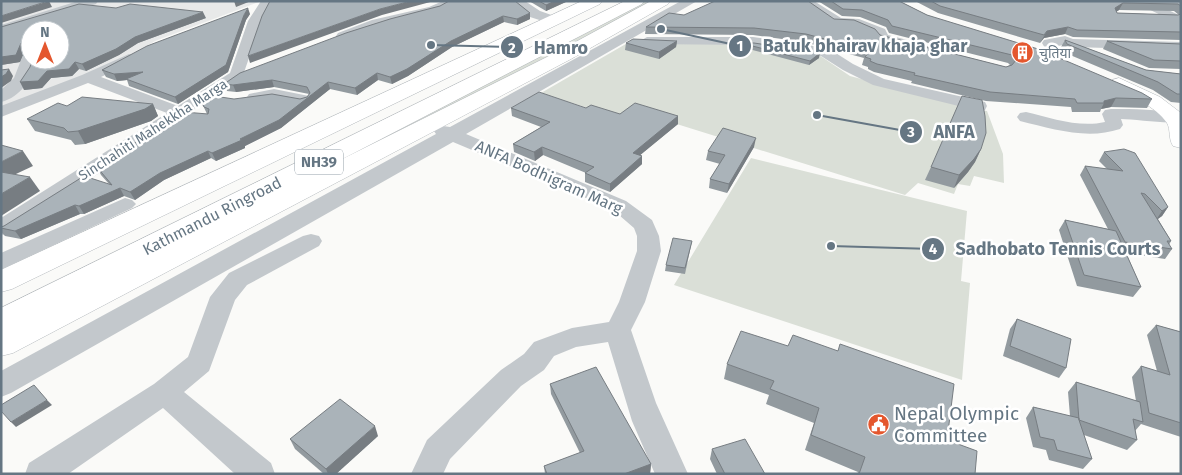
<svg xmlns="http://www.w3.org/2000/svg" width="1182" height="475" viewBox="0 0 1182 475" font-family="'Fira Sans','Noto Sans Devanagari',sans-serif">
	<rect width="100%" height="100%" fill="#fafaf8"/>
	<!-- built -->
	<path fill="#e8e9e9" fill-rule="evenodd" d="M1,1H261L155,41L123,60L1,110ZM30,30H60V60H30Z"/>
	<!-- green -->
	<g fill="#dadfd7">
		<polygon points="645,1 656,1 563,51 220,221"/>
		<polygon points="631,41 735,42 819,55 850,76 974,109 987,111 1003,154 1004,183 974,176 970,186 958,184 954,194 918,183 905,195 635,111 622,119 541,93"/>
		<polygon points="751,158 967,211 961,281 970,283 962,380 674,285"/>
	</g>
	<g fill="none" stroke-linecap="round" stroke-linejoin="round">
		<defs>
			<g id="major">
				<polygon points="582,1 602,1 600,4 12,289 1,292 1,270"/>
				<polygon points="651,1 670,1 668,4 571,59 13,353 1,356 1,329 559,51"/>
				<path d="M1119,78L1160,97L1181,113V148L1173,146C1168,138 1171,130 1167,123C1156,106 1130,96 1112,88L1109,84L1112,80Z"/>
			</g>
			<polygon id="highway" points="625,1 644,1 642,4 12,330 1,334 1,308"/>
		</defs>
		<!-- major casing -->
		<use href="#major" stroke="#b5babe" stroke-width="1"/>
		<!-- highway casing -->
		<use href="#highway" stroke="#b4b9bd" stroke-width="1"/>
		<!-- minor -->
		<g fill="#c3c8cc" fill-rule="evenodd">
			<polygon points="78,1 98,1 96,4 1,33 1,25"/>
			<polygon points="261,1 273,1 262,21 242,78 9,233 1,235 1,218 167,113 88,83 1,117 1,106 82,75 129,54 134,55 136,58 134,61 101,77 178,106 230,73 248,21"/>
			<polygon points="443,1 460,1 437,13 381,26 348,39 343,40 336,36 338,33 372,20 429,7"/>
			<polygon points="511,1 525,1 540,11 560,18 562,21 555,25 530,17"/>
			<polygon points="681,1 697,1 466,134 626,201 652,220 659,236 661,251 645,302 631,330 656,403 688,474 655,474 632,421 608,342 576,347 554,356 544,370 521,386 450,459 443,474 411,474 427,440 501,370 524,354 534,342 572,328 609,322 619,302 637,251 637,236 634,228 612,209 453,142 11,393 1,397 1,371 436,134 434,131 437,127 443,126 450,127"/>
			<polygon points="799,1 814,1 841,18 859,19 885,29 888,35 915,42 917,45 915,48 910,49 878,41 874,35 852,26 833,25"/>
			<polygon points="1132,1 1149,1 1181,16 1181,25"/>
			<polygon points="1065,36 1073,39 1181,42 1181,50 1071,47 1063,45 1058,46 1064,57 1062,60 1052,60 1042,43 1044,40"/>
			<polygon points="647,37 753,37 804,44 831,50 853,64 884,79 985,102 987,106 985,110 979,111 873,85 843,70 821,56 804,52 753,45 642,44 640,41"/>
			<path d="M30,51V60H36C32,79 21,97 1,102V90L14,78L23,55L25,52Z"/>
			<path d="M274,89L309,96L311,99L309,102C297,106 285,99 273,99C265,99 258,103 249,100L247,97L249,94Z"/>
			<path d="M1111,109C1134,109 1158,109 1180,114L1181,121C1171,125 1135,119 1121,119L1123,125L1120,129C1087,140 1053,129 1020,121L1017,117L1020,113L1026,112C1051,118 1079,128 1105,122L1102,114L1105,110Z"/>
			<polygon points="125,198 132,200 136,204 132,208 1,270 1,253"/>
			<polygon points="311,234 319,236 322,241 319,246 247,285 235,300 209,371 184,392 271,463 275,474 235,474 163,408 68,474 25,474 29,463 154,384 188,357 210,297 229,273 303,236"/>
		</g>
		<!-- major -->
		<use href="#major" fill="#fff" fill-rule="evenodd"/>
		<!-- highway -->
		<use href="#highway" fill="#fff" fill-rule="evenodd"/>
	</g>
	<!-- wall -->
	<g fill="#929a9f" fill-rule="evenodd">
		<polygon points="529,1 568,1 546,11"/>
		<polygon points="818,1 899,1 927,15 1152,99 1147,108 1111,107 1101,109 1100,112 1072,112 1071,107 986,101 911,83 912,81 874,72 868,69 868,67 862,65 864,58 804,42 753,35 645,34 646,27 684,15 834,19 880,35 1006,67 1010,65 1008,63 889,33 886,27 860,17 842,16"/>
		<path d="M915,1H1181V40L1073,37L1065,34L1044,38L1040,43L938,13ZM1119,10L1174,11L1179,15L1117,13L1116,12Z"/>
		<polygon points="440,6 530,19 517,25 504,22 452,47 408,76 392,84 378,80 357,95 330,89 281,128 245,146 245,148 216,161 211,158 164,180 135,200 124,196 84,214 80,214 21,239 5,236 1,232 1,227 109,184 101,175 97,167 207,114 200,99 300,99 307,97 309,94 274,87 236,92 227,91 224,84"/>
		<polygon points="250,14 246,20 228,72 178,104 129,86 127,80 117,81 106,77 102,70"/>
		<polygon points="206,18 138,43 119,55 86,71 79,69 72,76 51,78 42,88 24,90 60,60 30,30 30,55 28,50 25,50 20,62 1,65 1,27"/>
		<polygon points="1065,40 1146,70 1181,74 1181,103 1171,102 1153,90 1063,52 1061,47"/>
		<polygon points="677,41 676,47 659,59 625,50 626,43"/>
		<polygon points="1107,41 1181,44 1181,69 1149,68 1103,49"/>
		<polygon points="741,43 819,58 809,65 741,47"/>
		<polygon points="153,104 158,116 151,121 85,144 75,145 71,140 35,131 27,119 67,106"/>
		<polygon points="511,108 586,108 620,114 678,116 678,124 640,155 642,156 642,164 610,192 585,182 585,173 586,173 543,155 535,161 514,152 513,144 541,127 512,116"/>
		<polygon points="754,147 727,193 709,188 710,179 720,164 706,160 708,151"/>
		<polygon points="981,149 975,162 968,172 954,188 925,180 931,167"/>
		<polygon points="1104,152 1168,207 1162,216 1158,219 1171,241 1169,245 1172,249 1165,259 1126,253 1141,287 1133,297 1077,286 1059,230 1065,220 1108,229 1080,175 1085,166 1107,169 1099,161"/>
		<polygon points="692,241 685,274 665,271 666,265"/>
		<polygon points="1017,319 1066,368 1059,378 1003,356 1010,329"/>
		<polygon points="1156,325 1181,332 1181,437 1141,424 1135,431 1137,440 1127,450 1084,435 1092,459 1083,469 1049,460 1046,450 1033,447 1026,418 1033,407 1070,416 1068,392 1076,382 1136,401 1132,377 1141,366 1157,371 1147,335"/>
		<polygon points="727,364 947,440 975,474 857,474 858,472 805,450 814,423 766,404 769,395 724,379"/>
		<polygon points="550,384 651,464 650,474 545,474 544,466 580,453 551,394"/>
		<polygon points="378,436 336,474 324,474 295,449 290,439"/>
		<polygon points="712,449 765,474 717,474 710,459"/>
	</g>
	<!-- shaded-wall -->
	<g fill="#777d82">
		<polygon points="49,1 52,7 1,23 1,16"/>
		<polygon points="234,1 251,1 236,7"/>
		<polygon points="411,1 434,1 382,15 250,63 248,56 380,9"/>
		<polygon points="555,1 568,1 546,11 546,5"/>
		<polygon points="1123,3 1119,10 1111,15 1115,8"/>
		<polygon points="248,8 250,14 246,20 228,72 178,104 175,97 244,15"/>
		<polygon points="203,12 206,18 138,43 119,55 86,71 82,64 135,37"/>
		<polygon points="530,13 530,19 517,25 517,19"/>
		<polygon points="503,16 504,22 452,47 408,76 392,84 390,77 451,41"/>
		<polygon points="1068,27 1065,34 1044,38 1040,43 1047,31"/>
		<polygon points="677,41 676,47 659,59 659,52"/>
		<polygon points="21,43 27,43 30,50 25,50 20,62 1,65 1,57"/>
		<polygon points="820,53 819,58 809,65 810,61"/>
		<polygon points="75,62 79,69 72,76 51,78 42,88 24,90 20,82 47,71"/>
		<polygon points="9,69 13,76 11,81 1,88 1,77"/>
		<polygon points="143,72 126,79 127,80 117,81 114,74"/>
		<polygon points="377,73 378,80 357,95 355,88"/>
		<polygon points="272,80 274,87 236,92 233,85"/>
		<polygon points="328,82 330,89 281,128 245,146 245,148 216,161 212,153 240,139 279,120"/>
		<polygon points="1116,98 1111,107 1101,109 1104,103 1104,101"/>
		<polygon points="153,104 158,116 151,121 85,144 78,131"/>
		<polygon points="678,116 678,124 633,161 633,153"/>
		<polygon points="756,138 754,147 727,193 729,184"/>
		<polygon points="542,147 543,155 535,161 534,152"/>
		<polygon points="981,149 975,162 968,172 954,188 959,175"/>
		<polygon points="23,151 33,166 1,181 1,162"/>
		<polygon points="208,151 211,158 164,180 135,200 130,192 160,173"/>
		<polygon points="642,156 642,164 610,192 610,184"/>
		<polygon points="30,177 40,191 1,216 1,194"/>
		<polygon points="120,188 124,196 84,214 79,206"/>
		<polygon points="75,205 80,214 21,239 15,231"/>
		<polygon points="1168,207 1162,216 1156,220 1162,211"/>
		<polygon points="47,400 52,405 16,427 11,422"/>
		<polygon points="375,426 378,436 336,474 328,474 326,469"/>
		<polygon points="651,464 650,474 624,474"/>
	</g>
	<!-- building -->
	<g fill="#aab3b9" stroke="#777d82">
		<polygon points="1,1 48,1 1,16"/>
		<polygon points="270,1 411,1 380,9 248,56 262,16"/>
		<polygon points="449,1 515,1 530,13 517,19 503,16 451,41 407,69 390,77 377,73 355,88 328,82 279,120 240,139 242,140 212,153 208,151 160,173 130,192 120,188 79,206 75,205 15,231 1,228 1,227 4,226 84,176 112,185 97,167 184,112 208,114 209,109 204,107 200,99 207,95 234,99 272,94 300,99 307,97 310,93 307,87 272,80 233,85 224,84 240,73 346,33 390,19 440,6"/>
		<polygon points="539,1 555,1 546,5"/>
		<polygon points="715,1 808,1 834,19 854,20 875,29 880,35 1006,67 1012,65 1016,60 1012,55 892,26 888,20 862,10 843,9 831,1 899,1 927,15 1038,49 1142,93 1152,99 1116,98 1104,101 1104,103 1077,103 1075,99 990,92 914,75 915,73 877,64 870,61 871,59 865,57 870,51 806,34 754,28 646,27 669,13 684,15"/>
		<polygon points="931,1 1181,1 1181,6 1178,4 1123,3 1115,8 1117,13 1178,15 1181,14 1181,32 1077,30 1068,27 1047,31 1044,35 940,6"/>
		<polygon points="79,4 116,8 130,4 203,12 135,37 116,49 82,64 75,62 69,69 47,71 38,81 20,82 30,67 32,60 60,60 60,30 30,30 30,52 28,51 27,43 21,43 16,55 1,57 1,27"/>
		<polygon points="248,8 244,15 226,65 175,97 126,79 143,72 114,74 102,70 147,46"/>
		<polygon points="633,39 677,41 659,52 626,43"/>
		<polygon points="1065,40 1146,70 1181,74 1181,94 1177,94 1158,82 1067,44"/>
		<polygon points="1107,41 1181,44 1181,61 1154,60"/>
		<polygon points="741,43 754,43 820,53 810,61"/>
		<polygon points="9,69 6,74 1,77 1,70"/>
		<polygon points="539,92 586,108 591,105 620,114 635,103 678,116 633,153 642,156 610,184 585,173 594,167 542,147 534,152 513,144 550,122 511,108"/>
		<polygon points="962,96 982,100 985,116 986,133 981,149 974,159 959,175 931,167"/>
		<polygon points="82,97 153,104 145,109 78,131 68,132 64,128 27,119 58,103 67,106"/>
		<polygon points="723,128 756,138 729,184 710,179 725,155 708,151"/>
		<polygon points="1,145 23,151 1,162"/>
		<polygon points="1124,149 1135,153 1168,207 1162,211 1145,194 1141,193 1171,241 1167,241 1172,249 1125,242 1085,166 1123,171 1104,152"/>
		<polygon points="1,172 30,177 1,194"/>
		<polygon points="1065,220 1116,231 1141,287 1084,275"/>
		<polygon points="673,238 692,241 685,268 666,265"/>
		<polygon points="1017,319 1071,339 1066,368 1010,346"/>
		<polygon points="1156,325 1181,332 1181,423 1149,413 1141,366 1170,375"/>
		<polygon points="741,331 788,346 793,335 838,351 840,344 954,384 947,440 977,451 975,474 859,474 865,457 811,435 819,408 770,389 774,381 727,364"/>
		<polygon points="596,367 651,464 624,474 547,474 544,466 584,451 550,384"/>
		<polygon points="1076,382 1140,402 1143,422 1133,419 1137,440 1079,420 1092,459 1057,450 1054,440 1040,437 1033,407 1079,418 1079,420"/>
		<polygon points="34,385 47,400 11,422 1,411 1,405"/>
		<polygon points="340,399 375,426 326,469 290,439"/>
		<polygon points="745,439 765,474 725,474 712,449"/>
	</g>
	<!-- icons -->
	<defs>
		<symbol id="building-disc" viewBox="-11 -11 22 22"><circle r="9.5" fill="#e4572e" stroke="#fff"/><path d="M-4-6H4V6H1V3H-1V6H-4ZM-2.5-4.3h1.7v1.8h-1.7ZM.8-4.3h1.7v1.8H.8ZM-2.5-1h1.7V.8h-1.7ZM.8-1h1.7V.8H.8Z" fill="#fff"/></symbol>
		<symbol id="civic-disc" viewBox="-11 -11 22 22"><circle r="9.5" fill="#e4572e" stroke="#fff"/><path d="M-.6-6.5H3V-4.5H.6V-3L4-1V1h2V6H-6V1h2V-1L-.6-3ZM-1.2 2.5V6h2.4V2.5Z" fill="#fff"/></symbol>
	</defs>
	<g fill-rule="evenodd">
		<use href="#building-disc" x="1010" y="40" width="25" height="25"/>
		<use href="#civic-disc" x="866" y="412" width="25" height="25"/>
	</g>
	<g text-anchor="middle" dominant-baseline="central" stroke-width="5" stroke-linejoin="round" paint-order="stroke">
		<!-- far-poi labels -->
		<g font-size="14" fill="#657683" stroke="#fff" text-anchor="start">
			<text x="1039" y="53">चुतिया</text>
		</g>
		<!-- far-street labels -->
		<g font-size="14" fill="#657683" stroke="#fff">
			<text transform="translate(153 130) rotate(-33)">Sinchahiti Mahekkha Marga</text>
		</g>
		<!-- shield labels -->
		<rect fill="#fff" stroke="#939fa8" stroke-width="1" x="295" y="149.5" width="48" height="25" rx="4"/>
		<g font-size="15" font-weight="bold" fill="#657683">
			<text x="319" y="162">NH39</text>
		</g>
		<!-- street labels -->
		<g font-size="16" fill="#657683" stroke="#fff">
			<text transform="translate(549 177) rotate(24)">ANFA Bodhigram Marg</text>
			<text transform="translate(212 216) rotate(-27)">Kathmandu Ringroad</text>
		</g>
		<!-- near-poi labels -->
		<g font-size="19" fill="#657683" stroke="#fff" text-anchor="start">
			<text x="894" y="413">Nepal Olympic<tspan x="894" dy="22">Committee</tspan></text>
		</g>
	</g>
	<!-- callouts -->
	<path fill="none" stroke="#657683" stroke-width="2" d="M661 29L740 46M431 45L512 47M817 115L911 132M831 246L933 249"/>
	<g fill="#657683" stroke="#fff" stroke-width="2">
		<circle cx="661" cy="29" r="5"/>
		<circle cx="431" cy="45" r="5"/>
		<circle cx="817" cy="115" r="5"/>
		<circle cx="831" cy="246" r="5"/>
		<circle cx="740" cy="46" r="12"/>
		<circle cx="512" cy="47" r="12"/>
		<circle cx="911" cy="132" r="12"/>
		<circle cx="933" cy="249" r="12"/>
	</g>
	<g font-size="15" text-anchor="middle" font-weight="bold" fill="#fff">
		<text x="740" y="51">1</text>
		<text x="512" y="53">2</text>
		<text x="911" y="137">3</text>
		<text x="933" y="254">4</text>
	</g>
	<g font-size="18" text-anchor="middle" font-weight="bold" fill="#657683" stroke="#fff" stroke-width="5" stroke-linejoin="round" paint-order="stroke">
		<text x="865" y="52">Batuk bhairav khaja ghar</text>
		<text x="561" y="54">Hamro</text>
		<text x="954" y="138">ANFA</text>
		<text x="1058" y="255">Sadhobato Tennis Courts</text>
	</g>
	<!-- border -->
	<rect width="1182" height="475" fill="none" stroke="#657683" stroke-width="5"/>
	<!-- north arrow -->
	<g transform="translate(45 45)"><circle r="24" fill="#ffffff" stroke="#c1c8cd"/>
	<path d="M0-4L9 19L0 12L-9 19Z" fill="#e4572e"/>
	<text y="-8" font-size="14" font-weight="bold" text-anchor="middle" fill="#657683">N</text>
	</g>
</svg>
